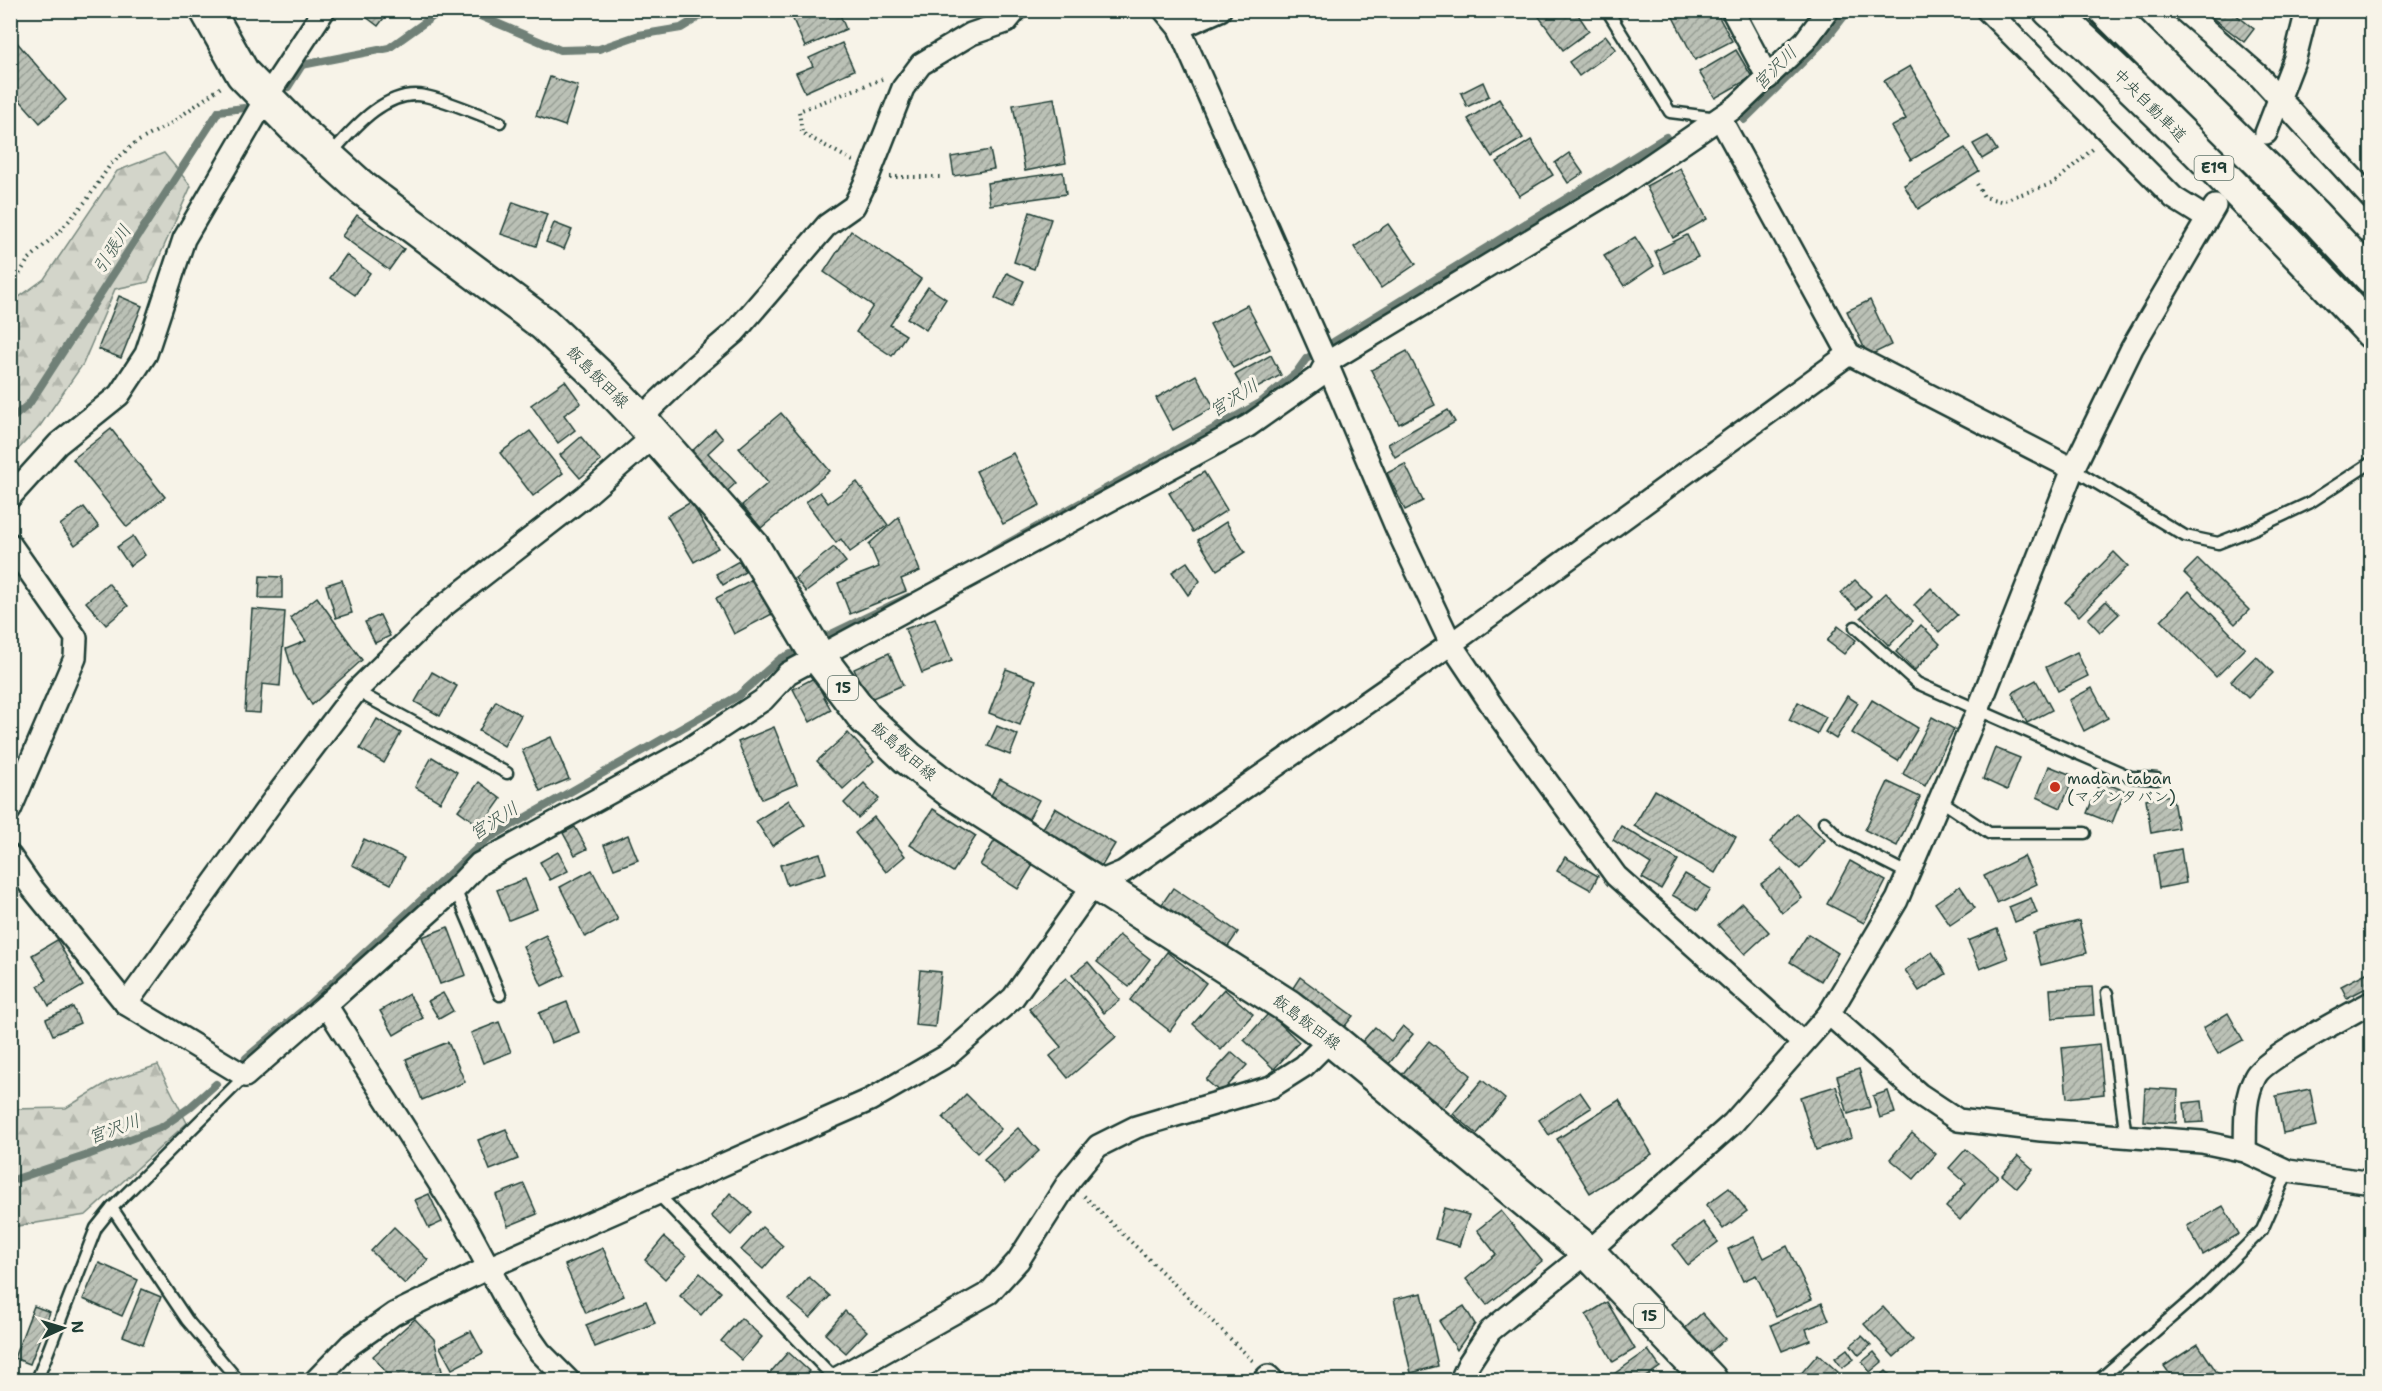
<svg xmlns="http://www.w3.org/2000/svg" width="2382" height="1391" viewBox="0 0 2382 1391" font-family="'Shantell Sans','Klee One',sans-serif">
	<defs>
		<pattern id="forest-firs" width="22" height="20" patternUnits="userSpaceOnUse" patternTransform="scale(1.5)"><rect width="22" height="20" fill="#d3d5ca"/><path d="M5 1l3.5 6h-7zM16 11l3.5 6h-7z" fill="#b5b8ae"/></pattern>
		<pattern id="building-hatch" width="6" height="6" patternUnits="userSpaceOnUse" patternTransform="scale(1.5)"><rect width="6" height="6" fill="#bbc1b6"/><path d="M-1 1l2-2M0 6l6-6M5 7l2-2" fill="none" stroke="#979e95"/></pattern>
	</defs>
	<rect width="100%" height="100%" fill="#f7f3e8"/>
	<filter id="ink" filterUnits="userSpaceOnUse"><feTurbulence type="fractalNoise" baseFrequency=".0167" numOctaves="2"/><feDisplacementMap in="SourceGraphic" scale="12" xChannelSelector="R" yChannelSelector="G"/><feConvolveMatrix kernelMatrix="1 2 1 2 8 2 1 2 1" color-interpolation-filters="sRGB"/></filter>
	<g filter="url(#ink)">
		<!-- forest -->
		<g fill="url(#forest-firs)" stroke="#79897f" stroke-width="1.5">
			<polygon points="164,153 191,186 148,282 115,289 83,364 40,426 11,457 11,303 44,279 117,171"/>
			<polygon points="158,1065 187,1123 86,1215 11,1227 11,1109 66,1108 110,1081"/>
		</g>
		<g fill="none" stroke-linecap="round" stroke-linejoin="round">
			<!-- stream -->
			<g stroke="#6f8077" stroke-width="8">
				<polyline points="466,10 560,50 599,49 639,35 681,28 710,10"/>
				<polyline points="288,87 302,65 389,48 442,10"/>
				<polyline points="1744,120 1827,38 1849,10"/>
				<polyline points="10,420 29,404 219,111 244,108"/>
				<polyline points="990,553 1260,403 1296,373 1306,359 1666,137"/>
				<polyline points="829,635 908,597"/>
				<polyline points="246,1058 303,1010 486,840 738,696 780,659 791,654"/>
				<polyline points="10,1181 85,1156 162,1127 189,1108 216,1084"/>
			</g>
		</g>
		<!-- building -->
		<g fill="url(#building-hatch)" stroke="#1f3d34" stroke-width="1.5">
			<polygon points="357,10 390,10 378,26"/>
			<polygon points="789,10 838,10 846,29 805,47"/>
			<polygon points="1543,10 1575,10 1589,31 1563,50 1537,14"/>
			<polygon points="1680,10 1715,10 1732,41 1695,60 1672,15"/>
			<polygon points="2214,10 2230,10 2254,29 2244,42 2210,16"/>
			<polygon points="1606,36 1616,49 1579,76 1569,62"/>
			<polygon points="15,40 66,100 40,123 10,89 10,44"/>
			<polygon points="842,43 854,70 805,92 796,73 813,66 809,58"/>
			<polygon points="1736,50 1752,77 1715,98 1699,72"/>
			<polygon points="1910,66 1952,136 1911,160 1891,127 1906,119 1884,81"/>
			<polygon points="550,77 578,86 565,126 536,116"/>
			<polygon points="1483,82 1489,96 1467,107 1461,93"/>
			<polygon points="1054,98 1066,163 1025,171 1013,105"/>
			<polygon points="1499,99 1523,138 1492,157 1468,119"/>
			<polygon points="1988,136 1997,150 1982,159 1973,144"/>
			<polygon points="1531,140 1553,175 1519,196 1497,162"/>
			<polygon points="1965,148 1979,171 1918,209 1904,185"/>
			<polygon points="990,150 994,169 954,176 951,157"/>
			<polygon points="1569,153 1583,173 1568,183 1555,163"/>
			<polygon points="1680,168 1707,219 1673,238 1646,186"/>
			<polygon points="1063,172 1066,194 990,205 987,183"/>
			<polygon points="513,202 547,214 536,246 501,234"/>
			<polygon points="1030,212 1051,219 1034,269 1014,262"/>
			<polygon points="357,215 404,249 389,270 342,236"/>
			<polygon points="554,223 572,230 564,249 546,242"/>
			<polygon points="1388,224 1416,264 1381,288 1354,247"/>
			<polygon points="851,231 921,279 890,325 906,335 892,356 856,332 873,306 824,272"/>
			<polygon points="1687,235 1698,257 1665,273 1655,251"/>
			<polygon points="1635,237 1654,266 1624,286 1604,256"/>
			<polygon points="346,255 370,273 355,295 330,278"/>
			<polygon points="1007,273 1024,281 1012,307 995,298"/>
			<polygon points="928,287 946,299 926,330 907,318"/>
			<polygon points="119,296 142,306 121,358 98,349"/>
			<polygon points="1870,300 1891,345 1868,356 1847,311"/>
			<polygon points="1247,305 1270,349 1233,368 1210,324"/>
			<polygon points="1407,351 1435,405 1399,424 1371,370"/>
			<polygon points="1271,355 1281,375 1246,394 1235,375"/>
			<polygon points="1196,375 1214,407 1173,430 1156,398"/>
			<polygon points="565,381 581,403 564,415 575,430 558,443 531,405"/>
			<polygon points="1448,410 1455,422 1395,457 1388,444"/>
			<polygon points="781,413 830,471 761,528 742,505 768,483 739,448"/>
			<polygon points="111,429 165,497 127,527 73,459"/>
			<polygon points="715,429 723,439 708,453 736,483 725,493 689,454"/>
			<polygon points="530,431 563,473 533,496 500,453"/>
			<polygon points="581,437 601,461 580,478 560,455"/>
			<polygon points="1013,453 1040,505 1003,524 976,471"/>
			<polygon points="1405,464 1423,501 1405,510 1387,473"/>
			<polygon points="1204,472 1227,510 1193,532 1169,493"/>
			<polygon points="857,482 888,525 850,552 841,539 836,543 806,502 820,492 828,503"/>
			<polygon points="691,502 718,548 694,562 667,516"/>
			<polygon points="84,507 99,527 75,545 60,525"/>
			<polygon points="899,517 920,571 901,579 906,591 850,614 838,583 879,567 869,544"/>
			<polygon points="1226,522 1245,552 1217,570 1198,540"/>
			<polygon points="133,536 145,555 130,566 117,547"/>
			<polygon points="834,547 846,562 806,592 795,578"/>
			<polygon points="2114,552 2128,566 2079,616 2065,602"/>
			<polygon points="2198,559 2249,610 2235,624 2184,573"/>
			<polygon points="739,561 745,572 723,585 716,574"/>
			<polygon points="1187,562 1200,581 1188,595 1172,572"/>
			<polygon points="260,576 282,577 282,598 259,598"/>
			<polygon points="753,579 772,614 734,634 716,598"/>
			<polygon points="342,580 352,613 336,618 326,585"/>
			<polygon points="1855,580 1871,596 1857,609 1841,593"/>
			<polygon points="108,583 128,606 106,625 86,602"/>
			<polygon points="1931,588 1957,615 1939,632 1914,605"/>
			<polygon points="2189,591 2245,648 2216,677 2161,620"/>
			<polygon points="1886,593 1913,621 1889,646 1861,617"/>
			<polygon points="317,597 362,660 312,705 294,675 286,649 306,641 290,618"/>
			<polygon points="2106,601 2119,614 2100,632 2088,619"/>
			<polygon points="252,609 285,612 280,686 262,684 260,713 245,712"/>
			<polygon points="380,615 390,636 375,643 365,622"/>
			<polygon points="935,618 952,661 922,673 905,629"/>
			<polygon points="1921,625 1940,644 1915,670 1896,652"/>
			<polygon points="1838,626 1856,640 1844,654 1827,641"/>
			<polygon points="2077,652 2088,676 2058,691 2046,667"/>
			<polygon points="889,653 903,685 868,700 854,669"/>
			<polygon points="2256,656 2273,673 2248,698 2231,681"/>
			<polygon points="1006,669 1036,680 1020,725 989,713"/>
			<polygon points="432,672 457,686 440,716 415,702"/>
			<polygon points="814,678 831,710 810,722 793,689"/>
			<polygon points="2036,680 2052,710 2027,723 2012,693"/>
			<polygon points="2092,688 2108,718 2084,731 2069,700"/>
			<polygon points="1847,696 1858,703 1836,739 1825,732"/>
			<polygon points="1872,700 1918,728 1898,761 1852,733"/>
			<polygon points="496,701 521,715 504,746 479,731"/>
			<polygon points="1798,702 1826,717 1817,734 1789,720"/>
			<polygon points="1932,717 1954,729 1925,786 1903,774"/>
			<polygon points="377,719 401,733 384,763 360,749"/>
			<polygon points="997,726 1018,735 1010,755 988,746"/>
			<polygon points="774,727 797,784 762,799 738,742"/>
			<polygon points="848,733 874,761 843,789 817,761"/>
			<polygon points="551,737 569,779 540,791 522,750"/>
			<polygon points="1995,748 2020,758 2007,790 1983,779"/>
			<polygon points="432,757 457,772 440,802 415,787"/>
			<polygon points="2049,766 2074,776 2061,808 2037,797"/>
			<polygon points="1000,779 1039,800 1027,822 988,801"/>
			<polygon points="2100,781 2125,791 2112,823 2087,813"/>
			<polygon points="479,782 501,799 481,827 458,810"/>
			<polygon points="1888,782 1920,797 1897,846 1865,830"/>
			<polygon points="864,783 879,799 858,818 844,803"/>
			<polygon points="1655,790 1736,837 1715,873 1634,826"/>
			<polygon points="2172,795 2178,828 2151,833 2146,799"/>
			<polygon points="789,800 805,825 772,846 756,821"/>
			<polygon points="1055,808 1115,844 1100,869 1040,833"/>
			<polygon points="933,809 976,836 953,872 910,845"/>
			<polygon points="1796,813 1825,840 1800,869 1770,842"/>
			<polygon points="874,817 905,856 886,872 855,833"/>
			<polygon points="1621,826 1678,860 1661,889 1642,878 1651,864 1613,840"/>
			<polygon points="575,827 587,849 575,855 563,833"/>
			<polygon points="628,835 638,860 614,869 604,845"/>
			<polygon points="364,839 404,858 391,884 352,865"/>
			<polygon points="995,840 1033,865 1018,889 980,865"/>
			<polygon points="2181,849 2186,883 2159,888 2154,854"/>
			<polygon points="558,852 568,871 550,880 540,862"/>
			<polygon points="820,853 826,873 787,885 780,865"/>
			<polygon points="2024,856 2037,884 1997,903 1984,876"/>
			<polygon points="1565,857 1598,876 1591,890 1557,871"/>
			<polygon points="1850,861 1886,881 1864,923 1827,904"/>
			<polygon points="1781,869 1802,898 1782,913 1761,884"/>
			<polygon points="592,870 618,920 585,937 560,887"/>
			<polygon points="1685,874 1711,889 1698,910 1672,895"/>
			<polygon points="525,879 537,909 509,920 497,890"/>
			<polygon points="1960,886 1975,908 1950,925 1935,903"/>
			<polygon points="1173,888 1238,932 1225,951 1160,907"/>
			<polygon points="2031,898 2037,913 2015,922 2009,907"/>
			<polygon points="1742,903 1769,932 1745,954 1718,925"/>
			<polygon points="2079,921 2087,953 2041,965 2033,933"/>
			<polygon points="448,927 466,975 440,984 422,937"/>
			<polygon points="1997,929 2008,958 1980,969 1968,941"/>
			<polygon points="1808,934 1838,953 1821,981 1790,962"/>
			<polygon points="546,935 565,975 542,986 523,946"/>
			<polygon points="1119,935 1150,959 1129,987 1097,962"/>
			<polygon points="57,940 83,986 49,1006 38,986 47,980 32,955"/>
			<polygon points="1167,952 1206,983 1170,1031 1130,1000"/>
			<polygon points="1932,952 1946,974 1919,991 1905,970"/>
			<polygon points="1088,962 1120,1000 1104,1013 1072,975"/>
			<polygon points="920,970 941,972 935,1027 915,1025"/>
			<polygon points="2370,971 2372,985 2347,998 2341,986"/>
			<polygon points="1300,977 1353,1016 1340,1032 1289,994"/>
			<polygon points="1066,978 1116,1037 1068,1078 1050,1056 1061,1047 1029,1009"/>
			<polygon points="2092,987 2094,1015 2052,1018 2050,989"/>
			<polygon points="1224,989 1253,1014 1221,1050 1193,1024"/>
			<polygon points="443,993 453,1011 439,1019 428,1001"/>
			<polygon points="409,994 423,1018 394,1035 380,1011"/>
			<polygon points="567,1002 579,1032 551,1043 539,1013"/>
			<polygon points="73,1007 80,1023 53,1035 46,1019"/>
			<polygon points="1269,1013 1299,1042 1274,1069 1244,1040"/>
			<polygon points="2228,1013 2243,1040 2218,1054 2203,1028"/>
			<polygon points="499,1022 511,1052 483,1063 471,1033"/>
			<polygon points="1403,1026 1413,1034 1388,1065 1361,1043 1375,1027 1391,1041"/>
			<polygon points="1429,1041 1471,1075 1443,1109 1401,1076"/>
			<polygon points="448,1042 465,1082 422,1100 406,1059"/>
			<polygon points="2099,1044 2104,1094 2067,1098 2062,1048"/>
			<polygon points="1232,1052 1247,1065 1221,1093 1206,1080"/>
			<polygon points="1859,1069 1870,1107 1848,1114 1837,1076"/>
			<polygon points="1482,1080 1505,1099 1477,1134 1453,1114"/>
			<polygon points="1836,1086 1852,1138 1816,1150 1800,1097"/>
			<polygon points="2145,1088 2178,1090 2176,1123 2143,1121"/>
			<polygon points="2310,1089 2317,1126 2283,1133 2276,1096"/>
			<polygon points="1888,1091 1895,1113 1880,1118 1873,1096"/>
			<polygon points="1580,1092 1591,1108 1549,1135 1539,1120"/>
			<polygon points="966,1094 1001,1129 977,1153 943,1118"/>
			<polygon points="1619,1100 1652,1154 1590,1193 1557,1139"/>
			<polygon points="2202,1101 2204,1122 2186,1123 2184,1103"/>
			<polygon points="1018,1128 1039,1151 1005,1183 984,1159"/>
			<polygon points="506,1129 518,1159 490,1170 478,1140"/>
			<polygon points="1912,1133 1936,1154 1914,1179 1890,1159"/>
			<polygon points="1966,1149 1998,1176 1960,1220 1946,1207 1966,1183 1949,1168"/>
			<polygon points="2018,1156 2033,1169 2017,1188 2002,1175"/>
			<polygon points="524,1184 537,1214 508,1226 496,1195"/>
			<polygon points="1729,1188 1747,1211 1723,1229 1706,1205"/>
			<polygon points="730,1193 752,1212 731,1235 711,1216"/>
			<polygon points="429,1194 442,1222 429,1228 415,1200"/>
			<polygon points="2223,1206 2239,1234 2203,1255 2187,1226"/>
			<polygon points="1444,1208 1469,1215 1459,1246 1435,1239"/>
			<polygon points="1501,1211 1542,1261 1487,1305 1466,1279 1496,1254 1477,1230"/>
			<polygon points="1703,1222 1718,1242 1688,1265 1673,1245"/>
			<polygon points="394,1227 428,1260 405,1284 371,1251"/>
			<polygon points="762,1227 783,1246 763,1269 741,1250"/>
			<polygon points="664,1237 686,1256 665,1279 645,1260"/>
			<polygon points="1754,1237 1764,1258 1787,1246 1812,1299 1776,1316 1756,1275 1743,1281 1728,1249"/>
			<polygon points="603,1248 624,1296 586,1313 565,1265"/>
			<polygon points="99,1263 138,1280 122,1316 83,1299"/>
			<polygon points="700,1273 721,1292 701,1315 680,1296"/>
			<polygon points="809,1277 830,1296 810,1318 789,1300"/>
			<polygon points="142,1289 161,1297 143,1344 123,1336"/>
			<polygon points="1422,1293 1438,1366 1411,1373 1394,1299"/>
			<polygon points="646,1301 655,1323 595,1347 586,1325"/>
			<polygon points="1607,1302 1635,1349 1613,1362 1586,1315"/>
			<polygon points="1822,1303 1829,1320 1806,1329 1810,1340 1782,1351 1771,1325"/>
			<polygon points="34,1306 50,1312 30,1364 14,1358"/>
			<polygon points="1464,1306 1475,1324 1457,1350 1439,1321"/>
			<polygon points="1883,1307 1913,1340 1894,1357 1864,1324"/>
			<polygon points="845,1311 867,1331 846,1353 825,1334"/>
			<polygon points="1702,1313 1725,1339 1706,1356 1683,1330"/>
			<polygon points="741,1318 762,1337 742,1360 721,1341"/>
			<polygon points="415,1319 434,1339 442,1371 429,1380 392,1380 373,1356"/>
			<polygon points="471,1331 483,1353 452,1369 440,1347"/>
			<polygon points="1862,1336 1871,1345 1859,1355 1851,1345"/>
			<polygon points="2198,1344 2222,1380 2174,1380 2164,1366"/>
			<polygon points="1847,1349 1854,1359 1842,1368 1835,1358"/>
			<polygon points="1648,1350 1660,1367 1641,1380 1618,1380 1614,1374"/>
			<polygon points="788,1352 809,1371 801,1380 775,1380 768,1375"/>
			<polygon points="1874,1352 1882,1362 1870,1372 1862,1362"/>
			<polygon points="1818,1354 1838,1372 1831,1380 1801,1380 1798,1377"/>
			<polygon points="1886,1371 1895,1380 1876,1380"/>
		</g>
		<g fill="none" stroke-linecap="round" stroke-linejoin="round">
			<defs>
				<g id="lane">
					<polyline points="1607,10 1670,112 1718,118"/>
					<path d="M330,155C352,130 386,88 425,96C450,101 476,114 500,122"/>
					<polyline points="2073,469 2185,536 2218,543 2256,528 2309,503 2372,462"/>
					<polyline points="1855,627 1917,683 2131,777 2157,779"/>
					<polyline points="356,691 507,773"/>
					<polyline points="1940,800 1989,833 2085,833"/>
					<polyline points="1824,822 1842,840 1909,874"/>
					<polyline points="455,889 500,995"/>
					<polyline points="2107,993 2126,1137"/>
					<polyline points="657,1193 836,1380"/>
					<polyline points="37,1380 96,1228 112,1208"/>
					<polyline points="238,1380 187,1320 112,1208 245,1076"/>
					<polyline points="2099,1380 2199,1293 2262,1230 2288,1171"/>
				</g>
				<g id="street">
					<polyline points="1164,10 1179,28 1324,357 1396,527 1451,644 1499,716 1616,876 1803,1043"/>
					<polyline points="1732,10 1768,78"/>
					<polyline points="1987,10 2174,198 2206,218"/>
					<polyline points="2183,10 2257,74 2372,199"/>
					<polyline points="1179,28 1220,10"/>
					<polyline points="1720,118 1849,354 2073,469"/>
					<polyline points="2266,133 2295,58 2307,10"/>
					<polyline points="640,419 694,367 735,332 827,225 854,206 868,177 903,88 921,64 971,34 1006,22 1016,10"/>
					<polyline points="10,497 58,444 119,395 146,354 184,239 266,98 324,10"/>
					<polyline points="10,544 76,638 75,658 10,810"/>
					<polyline points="10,856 33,889 126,1004 245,1076 326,1005 466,1225 514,1315 540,1352 568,1380"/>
					<polyline points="126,1004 277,795 356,691 441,608 585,496 655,435"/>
					<polyline points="326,1005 455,889 479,864 684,752 763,700 788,673 1248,426 1319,376 1326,363 1620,186 1737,106 1805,41 1828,10"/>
					<polyline points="1829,1014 1919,1094 1958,1120 2041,1130 2202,1142 2245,1151 2288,1171 2372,1183"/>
					<path d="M2245,1151C2246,1126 2243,1100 2255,1077C2263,1059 2350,1015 2372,1002"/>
					<polyline points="316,1380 350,1345 394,1314 490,1267 870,1100 948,1055 1013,998 1094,884 1123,872 1451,644 1849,354"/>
					<polyline points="834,1380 989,1293 1018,1261 1069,1181 1098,1146 1136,1127 1271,1087 1304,1066 1331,1039"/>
					<polyline points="1264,1380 1268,1376 1272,1380"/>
					<polyline points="1461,1380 1469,1363 1490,1331 1588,1252 1733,1123 1829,1014 1897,900 1978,710 2073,469 2132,348 2215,206"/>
				</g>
				<polyline id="primary" points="207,10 243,74 298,130 362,188 544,324 600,377 640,419 752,546 818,656 865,718 908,758 951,791 1289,1007 1331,1039 1588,1252 1710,1380"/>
				<g id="highway">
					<path d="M2050,10C2163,112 2269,221 2372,332"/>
					<polyline points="2106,10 2314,216 2372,278"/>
				</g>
			</defs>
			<!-- lane casing -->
			<use href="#lane" stroke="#1f3d34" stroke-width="15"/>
			<!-- street casing -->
			<use href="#street" stroke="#1f3d34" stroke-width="26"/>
			<!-- primary casing -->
			<use href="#primary" stroke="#1f3d34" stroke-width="38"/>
			<!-- highway casing -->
			<use href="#highway" stroke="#1f3d34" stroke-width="38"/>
			<!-- path -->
			<g stroke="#1f3d34" stroke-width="4" stroke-dasharray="1.5 4.5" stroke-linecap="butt">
				<polyline points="853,161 802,133 799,111 882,79"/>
				<polyline points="890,177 940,177"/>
				<polyline points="1977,184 1984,197 2001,201 2054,183 2095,147"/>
				<polyline points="10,289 28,260 61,230 86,201 110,165 135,143 170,124 221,87"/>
				<polyline points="1084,1196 1253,1361"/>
			</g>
			<!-- lane -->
			<use href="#lane" stroke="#f7f3e8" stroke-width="10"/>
			<!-- street -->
			<use href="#street" stroke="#f7f3e8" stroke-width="21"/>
			<!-- primary -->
			<use href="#primary" stroke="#f7f3e8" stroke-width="33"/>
			<!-- highway -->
			<use href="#highway" stroke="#f7f3e8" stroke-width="33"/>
		</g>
	</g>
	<!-- markers -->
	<circle fill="#c8321e" stroke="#f7f3e8" stroke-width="2" cx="2055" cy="787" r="6"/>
	<g text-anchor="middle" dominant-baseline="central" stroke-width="6" stroke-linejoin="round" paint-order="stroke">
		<!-- shield labels -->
		<g fill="#f7f3e8" stroke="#60746a" stroke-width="1.5">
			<rect x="2194.5" y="156" width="39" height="24" rx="4.5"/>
			<rect x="828" y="676" width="30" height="24" rx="4.5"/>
			<rect x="1634" y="1304" width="30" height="24" rx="4.5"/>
		</g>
		<g font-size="15" font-weight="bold" fill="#1f3d34">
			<text x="2214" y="168">E19</text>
			<text x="843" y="688">15</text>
			<text x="1649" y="1316">15</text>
		</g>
		<!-- street labels -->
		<g font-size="16" fill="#1f3d34" stroke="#f7f3e8">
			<text transform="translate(2150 105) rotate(45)">中央自動車道</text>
			<text transform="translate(598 377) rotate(45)">飯島飯田線</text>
			<text transform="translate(904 751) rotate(41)">飯島飯田線</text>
			<text transform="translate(1307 1022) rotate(37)">飯島飯田線</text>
		</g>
		<!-- poi labels -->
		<g font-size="16" fill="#1f3d34" stroke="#f7f3e8" text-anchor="start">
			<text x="2067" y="778">madan taban<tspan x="2067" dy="18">(マダンタバン)</tspan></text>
		</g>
		<!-- water labels -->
		<g font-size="18" font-style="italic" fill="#405950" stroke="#f7f3e8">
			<text transform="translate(1775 68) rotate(-45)">宮沢川</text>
			<text transform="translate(112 249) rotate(-57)">引張川</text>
			<text transform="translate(1234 398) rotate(-32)">宮沢川</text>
			<text transform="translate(494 821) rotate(-33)">宮沢川</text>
			<text transform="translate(114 1129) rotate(-20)">宮沢川</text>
		</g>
	</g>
	<!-- margin -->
	<rect width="2382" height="1391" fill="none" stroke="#f7f3e8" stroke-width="36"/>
	<rect x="18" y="18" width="2346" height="1355" fill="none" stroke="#1f3d34" stroke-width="2" filter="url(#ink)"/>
	<!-- north arrow -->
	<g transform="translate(63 1328) rotate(86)" stroke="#f7f3e8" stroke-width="4.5" paint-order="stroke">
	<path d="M0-4.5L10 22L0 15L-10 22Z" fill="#1f3d34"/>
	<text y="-9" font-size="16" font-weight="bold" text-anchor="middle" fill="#1f3d34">N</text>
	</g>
</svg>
